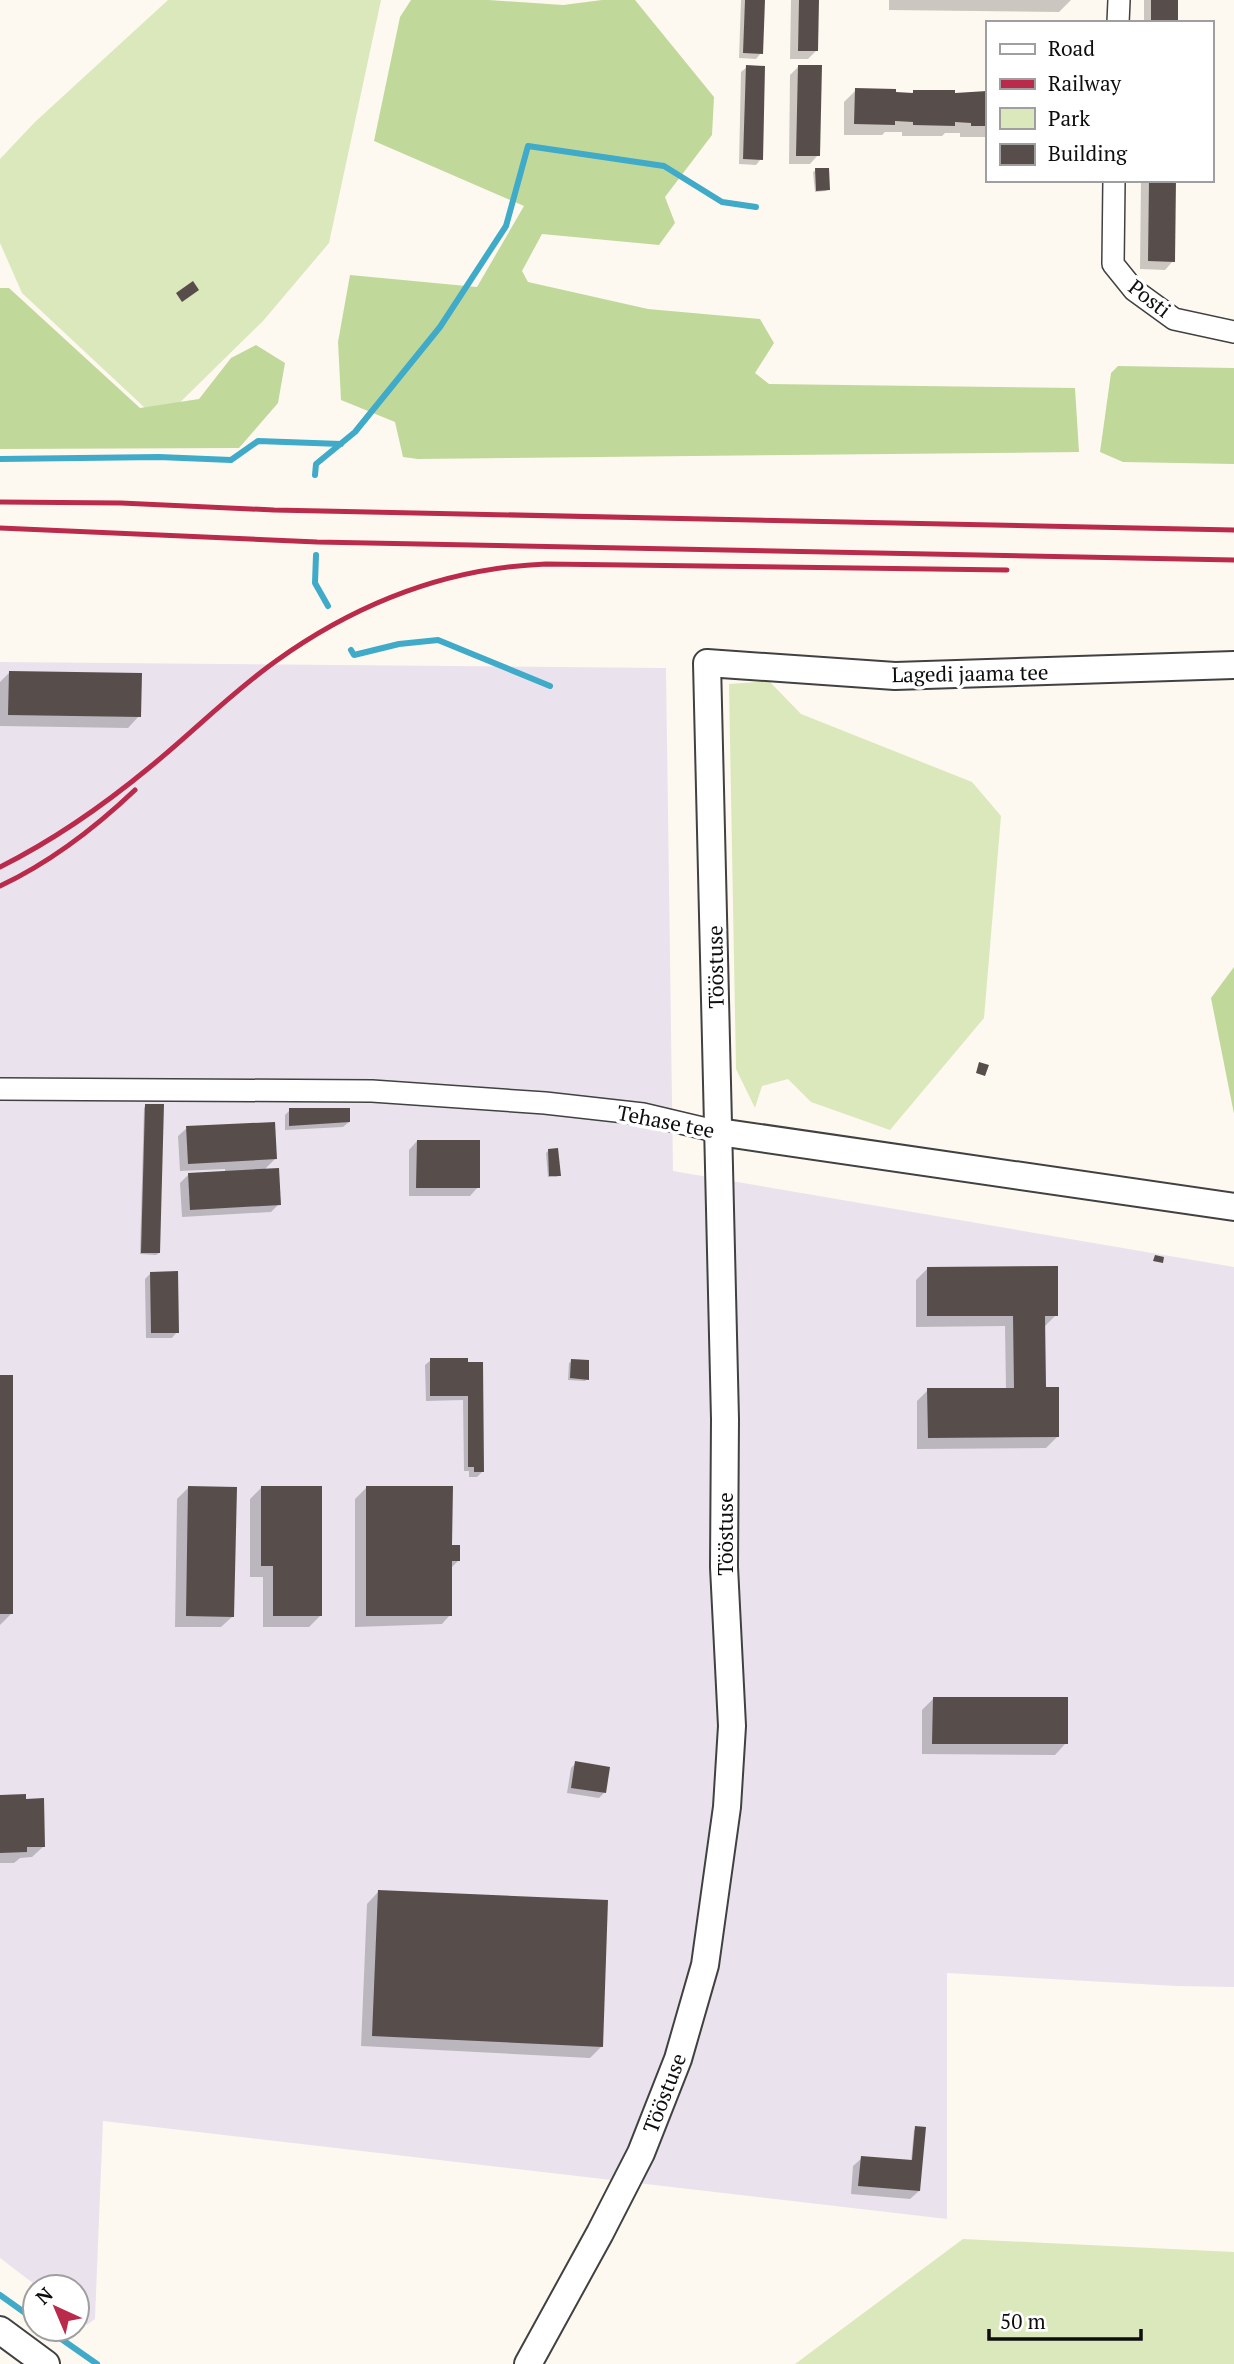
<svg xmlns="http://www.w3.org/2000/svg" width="1234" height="2364" viewBox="0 0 1234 2364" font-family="'PT Serif',serif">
	<rect width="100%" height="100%" fill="#fef9f0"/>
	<!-- industrial -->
	<polygon fill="#eae3ed" points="0,662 666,668 673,1171 1234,1267 1234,1987 1176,1986 947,1973 947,2219 103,2121 95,2319 87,2325 77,2317 77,2287 38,2287 0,2258"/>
	<!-- green -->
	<g fill="#dae8bb">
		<polygon points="168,0 381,0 329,243 263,321 160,422 22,293 0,243 0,159 35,122"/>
		<polygon points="769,681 801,714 972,782 1001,816 984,1018 890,1130 811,1102 788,1079 762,1086 755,1108 736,1069 729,684"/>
		<polygon points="963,2239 1234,2252 1234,2364 795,2364"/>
	</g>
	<!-- forest -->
	<g fill="#c1d89b">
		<polygon points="411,0 489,0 563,5 602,0 635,0 714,97 712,135 665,197 675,223 659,245 542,234 522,271 528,282 648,309 760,319 774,343 755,373 769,384 1075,388 1079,452 418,459 403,457 395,422 341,400 338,342 350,275 477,287 524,206 374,141 400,17"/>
		<polygon points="0,288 9,288 140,408 199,399 231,358 256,345 285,363 278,403 239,448 0,449"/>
		<polygon points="1118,366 1234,368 1234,464 1123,462 1100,452 1111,373"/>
		<polygon points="1234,967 1234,1114 1211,998"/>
	</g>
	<!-- shadow -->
	<g fill="#0003">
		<polygon points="741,0 763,0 761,53 756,59 739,58"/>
		<polygon points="791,0 817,0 816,51 808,59 790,59"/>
		<polygon points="889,0 1071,0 1059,12 889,10"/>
		<rect x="1144" y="0" width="32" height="23"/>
		<polygon points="747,67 761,159 756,165 739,164 741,72"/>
		<polygon points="798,67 818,155 810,164 789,164 790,75"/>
		<polygon points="856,90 894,94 911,94 914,91 954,95 987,93 987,137 960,137 960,133 945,133 942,136 902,136 902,132 885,132 882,135 844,135 844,102"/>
		<polygon points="816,170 828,189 826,191 815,192 813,172"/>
		<polygon points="1141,180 1174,180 1173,261 1165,270 1140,269"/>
		<polygon points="9,673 139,716 128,728 0,726 0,682"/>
		<polygon points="146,1106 159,1253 156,1255 140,1254 144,1108"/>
		<polygon points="290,1110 349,1122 343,1127 285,1130 285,1115"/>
		<polygon points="187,1128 275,1159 264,1170 279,1204 271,1212 182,1217 180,1183 189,1174 225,1173 225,1169 180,1171 178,1136"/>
		<polygon points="417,1141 478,1187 470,1196 409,1196 409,1150"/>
		<polygon points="548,1151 559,1175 557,1177 548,1177 546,1153"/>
		<polygon points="927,1269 1056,1315 1045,1326 1044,1387 1057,1437 1046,1448 917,1449 917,1401 928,1390 1006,1389 1005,1326 916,1327 916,1280"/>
		<polygon points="150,1274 177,1332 172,1338 146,1338 145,1279"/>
		<polygon points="431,1360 466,1360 482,1472 477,1477 469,1477 469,1471 464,1471 463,1400 426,1401 425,1365"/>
		<polygon points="572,1361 587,1379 585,1381 568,1380 569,1363"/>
		<polygon points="0,1376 12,1613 0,1625"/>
		<polygon points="189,1487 233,1616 221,1627 175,1627 177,1499"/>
		<polygon points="261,1488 320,1616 309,1627 263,1627 263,1577 250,1577 250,1499"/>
		<polygon points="366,1488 451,1547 459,1560 451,1568 450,1615 442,1624 355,1627 355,1499"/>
		<polygon points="933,1699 1066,1743 1055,1755 922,1754 922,1710"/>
		<polygon points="576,1763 604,1793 599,1798 567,1793 571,1768"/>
		<polygon points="0,1797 44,1846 32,1857 20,1858 14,1863 0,1863"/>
		<polygon points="378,1892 601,2047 590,2058 361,2046 367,1904"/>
		<polygon points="916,2128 919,2191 910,2199 851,2194 853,2166 862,2158 911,2162 914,2130"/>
	</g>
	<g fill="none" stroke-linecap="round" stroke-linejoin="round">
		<!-- stream -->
		<g stroke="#40aac9" stroke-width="6">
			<polyline points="0,459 159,457 231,460 258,441 341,444"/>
			<polyline points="315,475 316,464 355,432 440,327 506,226 528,146 664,166 722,202 756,207"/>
			<polyline points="316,555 315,583 328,606"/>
			<polyline points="351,650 354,655 399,644 438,640 550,686"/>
			<polyline points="0,2295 35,2320"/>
			<polyline points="47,2329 97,2364"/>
		</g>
	</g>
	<!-- building -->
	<g fill="#574e4b">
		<polygon points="745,0 765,0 763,54 743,53"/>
		<polygon points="799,0 819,0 818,51 798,51"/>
		<rect x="1151" y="0" width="27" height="23"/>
		<polygon points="746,65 765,66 763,160 743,159"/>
		<polygon points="798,65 822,65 820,156 796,156"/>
		<polygon points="855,88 896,89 896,92 913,93 913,90 955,90 955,93 987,91 987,126 971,126 971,123 955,122 955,126 913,125 913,122 895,121 895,125 854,124"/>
		<polygon points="815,168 829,168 830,190 816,191"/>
		<polygon points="1149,180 1176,180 1175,262 1148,261"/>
		<polygon points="193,281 199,290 182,302 176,293"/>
		<polygon points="9,671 142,673 141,717 8,715"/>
		<polygon points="979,1062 989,1065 985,1076 976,1073"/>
		<polygon points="145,1104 164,1104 160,1253 141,1253"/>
		<polygon points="289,1108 350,1108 350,1122 289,1126"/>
		<polygon points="275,1122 277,1159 188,1164 186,1126"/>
		<polygon points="417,1140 480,1140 480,1188 416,1188"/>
		<polygon points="558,1148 561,1176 549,1176 548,1149"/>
		<polygon points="279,1168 281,1205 190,1210 188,1173"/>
		<polygon points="1155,1255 1164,1257 1163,1263 1153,1261"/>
		<polygon points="1058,1266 1058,1316 1045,1316 1046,1387 1059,1387 1059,1437 928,1438 927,1388 1014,1388 1013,1316 927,1316 927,1267"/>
		<polygon points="178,1271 179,1333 151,1333 150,1272"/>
		<polygon points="430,1358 468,1358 468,1362 483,1362 484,1472 474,1472 474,1467 468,1467 468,1396 430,1396"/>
		<polygon points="571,1359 589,1360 589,1380 570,1378"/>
		<rect x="0" y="1375" width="13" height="239"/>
		<polygon points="188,1486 237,1487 234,1617 186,1616"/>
		<polygon points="261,1486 322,1486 322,1616 273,1616 273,1566 261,1566"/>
		<polygon points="366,1486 453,1486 452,1545 460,1545 460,1561 452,1561 452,1616 366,1616"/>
		<polygon points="933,1697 1068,1697 1068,1744 932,1744"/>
		<polygon points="575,1761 610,1767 606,1793 571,1788"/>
		<polygon points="26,1794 26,1799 44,1798 45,1847 27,1847 27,1852 0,1853 0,1795"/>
		<polygon points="378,1890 608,1900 603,2047 372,2036"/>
		<polygon points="915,2126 926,2127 920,2191 858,2186 861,2156 912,2160"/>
	</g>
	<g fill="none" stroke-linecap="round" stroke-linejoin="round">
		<defs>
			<g id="minor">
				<polyline points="1118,23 1119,0"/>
				<polyline points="1114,180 1113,264 1134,290 1174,319 1234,332"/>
				<polyline points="0,1089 372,1091 545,1103 643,1114 719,1132"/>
			</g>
			<g id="tertiary">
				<polyline points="719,1132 1234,1207"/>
				<polyline points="0,2330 46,2364"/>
				<polyline points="528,2364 600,2233 641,2153 678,2059 705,1965 727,1807 732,1726 724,1567 725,1419 707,663 895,676 1234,665"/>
			</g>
		</defs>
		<!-- minor casing -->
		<use href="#minor" stroke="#414141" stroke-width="24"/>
		<!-- tertiary casing -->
		<use href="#tertiary" stroke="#414141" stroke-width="30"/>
		<!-- minor -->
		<use href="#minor" stroke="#fff" stroke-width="21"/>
		<!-- tertiary -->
		<use href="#tertiary" stroke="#fff" stroke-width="26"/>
		<!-- rail -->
		<g stroke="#ba2b4b" stroke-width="5">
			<polyline points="0,502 121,503 274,510 1234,530"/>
			<polyline points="0,528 317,542 1234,560"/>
			<path d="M0,867C54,840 104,805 150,767C192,733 231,693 276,661C357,603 446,568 546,564L1007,570"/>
			<path d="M0,886C49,863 96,827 135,790"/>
		</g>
	</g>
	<g text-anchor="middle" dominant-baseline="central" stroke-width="7" stroke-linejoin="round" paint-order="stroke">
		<!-- street labels -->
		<g font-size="21" fill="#0e0e0e" stroke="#fff">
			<text transform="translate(1150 298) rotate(38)">Posti</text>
			<text transform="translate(970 673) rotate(-1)">Lagedi jaama tee</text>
			<text transform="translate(715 967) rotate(-91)">Tööstuse</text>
			<text transform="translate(666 1121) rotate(11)">Tehase tee</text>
			<text transform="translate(725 1534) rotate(-90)">Tööstuse</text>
			<text transform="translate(664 2093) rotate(-69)">Tööstuse</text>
		</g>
	</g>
	<!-- legend -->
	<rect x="986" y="21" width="228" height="161" fill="#ffffff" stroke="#9f9f9f" stroke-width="2"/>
	<rect x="1000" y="44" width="35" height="10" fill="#ffffff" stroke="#9f9f9f" stroke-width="2"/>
	<text x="1048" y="56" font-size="21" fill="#0e0e0e">Road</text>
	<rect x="1000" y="79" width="35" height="10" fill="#ba2b4b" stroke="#9f9f9f" stroke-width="2"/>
	<text x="1048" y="91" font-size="21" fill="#0e0e0e">Railway</text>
	<rect x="1000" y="108" width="35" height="21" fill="#dae8bb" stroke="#9f9f9f" stroke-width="2"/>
	<text x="1048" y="126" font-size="21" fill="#0e0e0e">Park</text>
	<rect x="1000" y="144" width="35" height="21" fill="#574e4b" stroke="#9f9f9f" stroke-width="2"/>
	<text x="1048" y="161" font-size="21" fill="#0e0e0e">Building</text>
	<!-- north arrow -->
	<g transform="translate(56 2308) rotate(316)"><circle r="33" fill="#ffffff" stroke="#9f9f9f" stroke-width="2"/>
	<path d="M0-5L12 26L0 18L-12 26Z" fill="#ba2b4b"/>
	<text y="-10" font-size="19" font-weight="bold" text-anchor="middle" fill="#0e0e0e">N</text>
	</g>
	<!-- scale -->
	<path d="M989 2329v10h152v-10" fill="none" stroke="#0e0e0e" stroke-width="3.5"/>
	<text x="1000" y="2329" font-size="21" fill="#0e0e0e" stroke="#ffffff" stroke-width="5" paint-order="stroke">50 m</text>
</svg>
